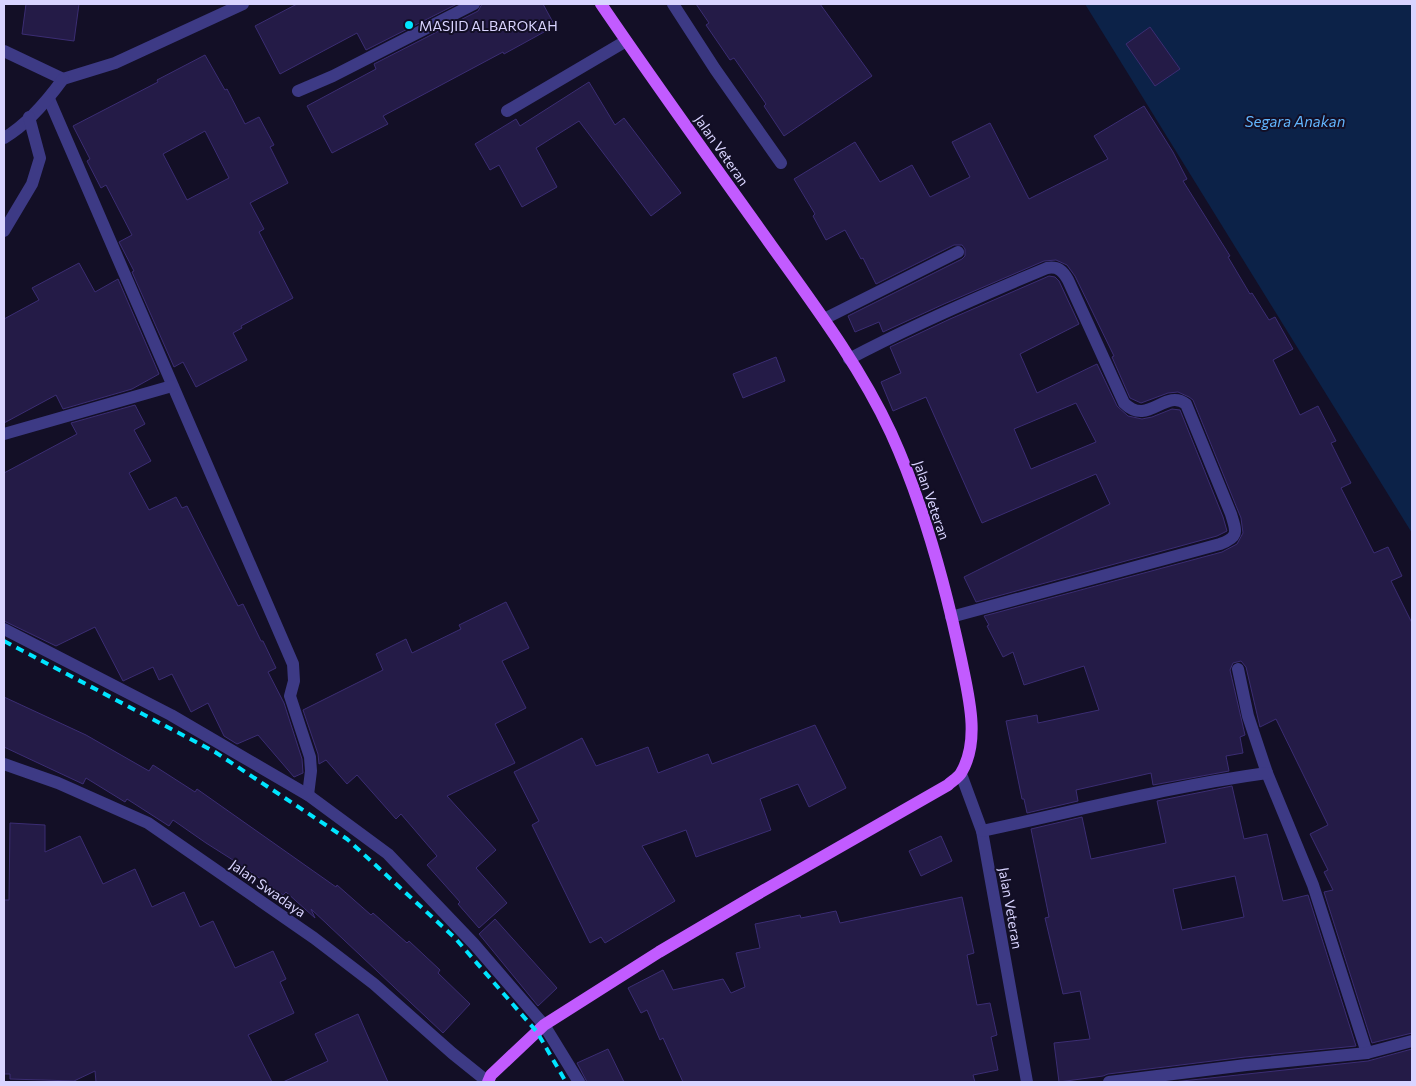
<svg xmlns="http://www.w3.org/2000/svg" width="1416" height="1086" viewBox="0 0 1416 1086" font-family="Commissioner,sans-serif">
	<rect width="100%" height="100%" fill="#130f26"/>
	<!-- water -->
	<polygon fill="#0c2248" points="1085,4 1412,4 1412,533"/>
	<!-- building -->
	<g fill="#241b47" stroke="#3b2d73" fill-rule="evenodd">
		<polygon points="26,4 79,4 74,41 22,34"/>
		<polygon points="297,4 457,4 366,50 357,33 280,74 255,26"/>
		<polygon points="482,4 543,4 555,26 504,54 503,52 383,116 388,124 332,153 307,106 376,69 374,64 478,11"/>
		<polygon points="696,4 820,4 872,76 784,136 764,106 766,104 734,58 730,60 706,25 709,23"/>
		<polygon points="1150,27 1180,69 1155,86 1126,44"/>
		<path d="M205,55L225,90L227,89L245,124L259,117L274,145L270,147L288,183L250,203L264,229L259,232L293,298L241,326L242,328L233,333L247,360L196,387L183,362L174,367L132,272L134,271L119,242L132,235L106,185L101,188L87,161L90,159L73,126L158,82L157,80ZM205,131L229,178L187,200L163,154Z"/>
		<polygon points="589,82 615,125 624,118 681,193 651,216 579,121 536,148 557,187 522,207 499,165 490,170 475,144 516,119 520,126"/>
		<polygon points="1144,106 1173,152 1187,179 1183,181 1230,256 1228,257 1250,294 1252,293 1269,320 1275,317 1293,349 1273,360 1300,415 1318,406 1336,441 1331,443 1351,483 1341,488 1374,553 1388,547 1402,576 1391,581 1412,623 1412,1033 1372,1043 1324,892 1333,890 1324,872 1328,870 1310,834 1328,825 1276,719 1260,727 1246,667 1241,661 1233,663 1230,670 1245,735 1240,737 1243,753 1226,756 1229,771 1153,785 1151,773 1076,790 1078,801 1027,813 1024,799 1022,799 1006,721 1037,715 1038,723 1099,710 1084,666 1024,685 1013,652 1003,657 987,626 989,625 984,616 1222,552 1237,544 1243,533 1241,518 1193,400 1189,397 1178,392 1168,393 1141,403 1130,398 1112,357 1114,356 1075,276 1067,265 1056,260 1044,261 944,304 883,332 879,322 855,332 848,316 962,259 965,256 965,249 962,245 954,245 876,284 863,258 861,259 845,230 826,240 813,216 815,214 794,179 855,142 880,182 912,165 930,197 970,177 952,142 990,123 1029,199 1108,159 1094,136"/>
		<polygon points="79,263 95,292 118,279 159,374 132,389 63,409 56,395 4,423 4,319 39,300 32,288"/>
		<path d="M1049,276L1055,277L1059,281L1079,324L1020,354L1037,393L1097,364L1117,406L1128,416L1142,419L1152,417L1172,409L1180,410L1223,517L1227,531L1217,536L976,602L964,577L1110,504L1096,474L982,523L926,397L893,411L881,382L901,373L890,347L950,319ZM1076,403L1096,442L1031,469L1014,429Z"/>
		<polygon points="776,357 785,381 743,398 733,374"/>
		<polygon points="135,405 145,424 134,430 151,461 129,473 149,510 176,497 182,508 187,506 238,606 243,604 261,641 263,641 276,668 268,672 284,703 302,759 303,773 294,777 258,735 237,744 224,736 208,703 191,712 172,674 159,680 153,667 123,681 95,627 56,646 4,621 4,473 77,434 71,423"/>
		<polygon points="506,602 529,648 502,661 526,708 495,724 515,763 447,796 496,850 476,868 507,903 479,928 458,904 460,902 427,865 437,856 401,814 396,819 357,775 347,784 326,760 319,764 318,754 303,710 383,670 376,654 406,639 412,653 461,629 459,625"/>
		<polygon points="4,697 86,735 149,771 153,765 195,792 197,789 336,887 337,885 371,915 373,913 407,943 409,941 440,970 438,973 470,1004 443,1033 311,909 315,918 286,892 283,895 244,867 206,843 173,820 169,826 127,799 125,802 86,778 83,784 4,747"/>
		<polygon points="815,725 846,788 809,807 798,784 760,799 771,830 696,857 686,830 642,846 675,901 605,943 601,937 590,943 532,825 539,821 514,772 582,738 596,766 648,747 658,773 708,754 712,764"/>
		<path d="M1232,786L1244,839L1267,834L1283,901L1308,895L1356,1046L1245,1057L1108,1074L1103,1076L1059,1082L1054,1043L1090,1039L1080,991L1063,994L1045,918L1049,917L1031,829L1082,817L1091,859L1166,843L1157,801ZM1235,876L1244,917L1182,930L1173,889Z"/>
		<polygon points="10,823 45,825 45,852 80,836 103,884 135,869 152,907 184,892 200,927 213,921 235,968 273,951 286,979 280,982 294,1013 248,1035 272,1082 96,1082 95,1071 74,1081 10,1079 10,1074 4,1074 4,900 9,900"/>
		<polygon points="941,836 952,861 921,876 909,851"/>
		<polygon points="962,897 974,953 967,955 977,1005 990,1003 997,1035 991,1037 998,1070 973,1075 975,1082 683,1082 663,1038 660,1040 647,1010 641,1013 628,988 663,970 673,990 723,979 731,993 745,987 736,953 760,948 755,924 800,915 801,918 836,911 840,923"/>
		<polygon points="495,919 557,988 538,1006 479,934"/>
		<polygon points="358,1014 388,1082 283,1082 328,1061 315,1034"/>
		<polygon points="608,1049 624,1082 587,1082 577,1063"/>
		<polygon points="1412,1049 1412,1082 1173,1082 1368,1061"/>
	</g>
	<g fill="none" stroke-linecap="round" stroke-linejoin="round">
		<!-- minor -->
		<g stroke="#3d3a85" stroke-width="12">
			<polyline points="673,4 715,69 781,163"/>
			<polyline points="4,51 63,79 115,63 243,4"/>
			<polyline points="298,91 333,76 474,4"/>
			<polyline points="49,99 293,664 294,681 290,696 310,757 311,771 308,795"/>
			<polyline points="507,111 626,41"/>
			<path d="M4,138C28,124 47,101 63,79"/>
			<polyline points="4,231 32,184 40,158 29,117"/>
			<polyline points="824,319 958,252"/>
			<path d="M849,359C913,325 980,296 1047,268C1058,266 1063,271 1068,280L1124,403C1148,427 1165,388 1186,404L1231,514C1236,531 1240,537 1220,544L951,617"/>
			<polyline points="4,434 172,386"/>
			<polyline points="4,629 171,715 308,795 388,854 474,944 544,1025 579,1082"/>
			<polyline points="1238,669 1248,716 1267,773 1313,885 1367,1053"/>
			<polyline points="4,764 58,783 148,823 314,938 374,984 452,1053 488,1082"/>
			<polyline points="961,774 982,831 1027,1082"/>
			<path d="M982,831C1076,811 1171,786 1267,773"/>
			<polyline points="1109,1082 1246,1065 1367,1053 1412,1041"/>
		</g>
		<!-- major -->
		<path stroke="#c25bff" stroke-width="12" d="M488,1082L491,1075L544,1025L659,952L754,896L948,785C952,781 958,778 961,773C981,740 968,694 961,659C945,584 923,503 891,433C860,366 814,305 771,245C714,165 656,85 601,4"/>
		<!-- rail -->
		<polyline stroke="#00e5ff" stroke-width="4" stroke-dasharray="8 6" stroke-linecap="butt" points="4,641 215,752 347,839 455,938 537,1032 566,1082"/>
	</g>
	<!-- markers -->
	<circle fill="#00e5ff" stroke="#130f26" stroke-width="2" cx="409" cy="25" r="5"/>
	<g text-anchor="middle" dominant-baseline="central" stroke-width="4" stroke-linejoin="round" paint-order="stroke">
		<!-- poi labels -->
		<g font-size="14" fill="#d9d4ff" stroke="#130f26" text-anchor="start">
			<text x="419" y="25">MASJID ALBAROKAH</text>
		</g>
		<!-- street labels -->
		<g font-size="14" fill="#d9d4ff" stroke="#130f26">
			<text transform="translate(722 150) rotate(55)">Jalan Veteran</text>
			<text transform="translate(932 500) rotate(71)">Jalan Veteran</text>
			<text transform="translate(268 888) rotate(35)">Jalan Swadaya</text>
			<text transform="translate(1011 908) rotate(80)">Jalan Veteran</text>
		</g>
		<!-- water labels -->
		<g font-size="15" font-style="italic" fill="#62b6ff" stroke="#130f26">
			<text x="1295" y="121">Segara Anakan</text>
		</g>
	</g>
	<!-- border -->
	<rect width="1416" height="1086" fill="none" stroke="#d9d4ff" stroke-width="10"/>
</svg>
